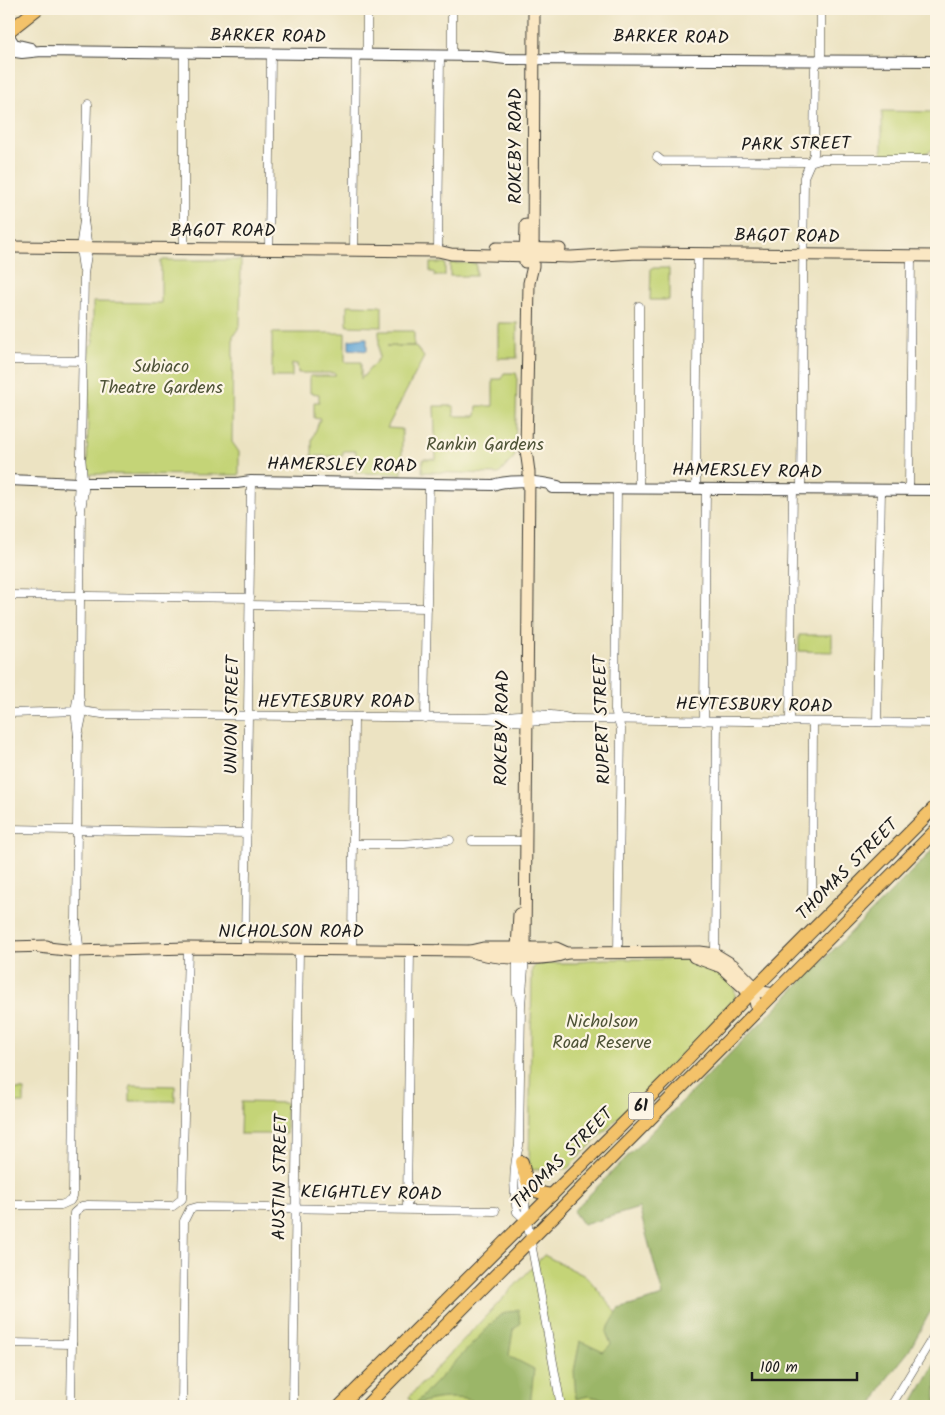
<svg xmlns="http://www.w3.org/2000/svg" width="945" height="1415" viewBox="0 0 945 1415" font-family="Kalam,sans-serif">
	<rect width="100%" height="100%" fill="#fcf5e5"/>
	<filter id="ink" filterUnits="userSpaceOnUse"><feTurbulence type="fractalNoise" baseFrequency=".02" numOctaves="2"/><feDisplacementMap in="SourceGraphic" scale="10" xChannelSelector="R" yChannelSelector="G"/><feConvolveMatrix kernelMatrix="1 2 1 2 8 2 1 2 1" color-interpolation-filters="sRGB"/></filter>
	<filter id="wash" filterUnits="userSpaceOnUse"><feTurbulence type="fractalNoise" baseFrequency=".0096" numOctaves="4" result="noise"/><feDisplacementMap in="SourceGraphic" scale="20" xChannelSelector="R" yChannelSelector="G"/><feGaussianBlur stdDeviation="1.12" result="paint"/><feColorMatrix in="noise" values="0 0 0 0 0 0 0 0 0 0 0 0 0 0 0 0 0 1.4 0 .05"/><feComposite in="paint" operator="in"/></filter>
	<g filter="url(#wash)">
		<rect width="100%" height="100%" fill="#ece3c2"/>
		<!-- green -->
		<g fill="#c4d477" stroke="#70784a">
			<polygon points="882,111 934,112 934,149 921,155 882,155"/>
			<polygon points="161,260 241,260 240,326 233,336 232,442 239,452 239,475 87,474 89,347 93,343 93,302 161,303"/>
			<polygon points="430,263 445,263 445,276 435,276 434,272 430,272"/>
			<rect x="450" y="263" width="26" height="13"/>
			<polygon points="651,268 669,268 669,300 650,300"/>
			<polygon points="347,305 382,306 382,327 347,326"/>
			<rect x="498" y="323" width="19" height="35"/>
			<polygon points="379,331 414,331 414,346 387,346 415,346 424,357 387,428 402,429 402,474 356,473 356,451 343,451 343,456 312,456 312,440 320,419 314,418 314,402 319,402 319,394 310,393 310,376 335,376 335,373 298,373 297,364 292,364 292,377 272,377 272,333 345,333 345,362 361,362 361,379 379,358"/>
			<polygon points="504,373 516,373 517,376 515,456 499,474 422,472 423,459 436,459 434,406 454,406 454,416 476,416 477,406 493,406 493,379 502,379"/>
			<polygon points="799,635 832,635 832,652 799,651"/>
			<path d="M604,959H688C708,963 742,978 734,1002L567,1169L529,1170L532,969L538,963H578V961Z"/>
			<polygon points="130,1085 175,1086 175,1101 130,1101"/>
			<polygon points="9,1089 24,1090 24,1103 9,1103"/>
			<polygon points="241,1102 286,1103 286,1134 240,1134"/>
			<polygon points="544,1255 587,1277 622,1319 647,1406 414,1406 409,1397"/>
		</g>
		<!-- forest -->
		<g fill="#9bb668" stroke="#5c6942">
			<polygon points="936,847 936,1301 909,1351 885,1381 872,1406 613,1406 609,1400 588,1396 576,1399 574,1371 580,1341 603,1352 611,1344 606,1332 619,1309 663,1296 639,1208 583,1225 573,1211"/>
			<path d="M518,1309L521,1323L513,1330L509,1356L534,1369L530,1406H473L471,1400C449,1396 434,1398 414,1405L500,1315Z"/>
			<polygon points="936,1362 936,1406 911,1406 934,1365"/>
		</g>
		<!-- water -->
		<polygon fill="#60a5d5" stroke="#3e6078" points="364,338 367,338 367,351 349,349 349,340"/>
	</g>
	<g filter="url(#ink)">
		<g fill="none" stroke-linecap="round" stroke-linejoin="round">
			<defs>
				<g id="minor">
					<polyline points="367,54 367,9"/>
					<polyline points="452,55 452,9"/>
					<polyline points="657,157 662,161 810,162 820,159 936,159"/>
					<polyline points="184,248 184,52"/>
					<polyline points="269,249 271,53"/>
					<polyline points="354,250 356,54"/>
					<polyline points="438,251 440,55"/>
					<polyline points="83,269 80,248 84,221 87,104"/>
					<polyline points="9,360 82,361"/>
					<polyline points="80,460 78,497 80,508"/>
					<polyline points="617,487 615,710 621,729 618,953"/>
					<polyline points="639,487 639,306"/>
					<polyline points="696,488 698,254"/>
					<polyline points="801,489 804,177 814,154 815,68 821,55 821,9"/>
					<polyline points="909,490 911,256"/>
					<polyline points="9,595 250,598"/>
					<polyline points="250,605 427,608"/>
					<path d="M9,713L82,711L102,714L473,718C506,718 540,709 572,719"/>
					<polyline points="425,718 429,484"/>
					<polyline points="484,719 527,722 572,719 936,723"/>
					<polyline points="704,721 706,488"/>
					<polyline points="790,722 793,488"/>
					<polyline points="877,722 881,489"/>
					<polyline points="78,736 82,717 79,693 81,510 84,490 81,455 84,274 88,248 84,221"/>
					<polyline points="9,829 247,833"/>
					<polyline points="472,841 525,841"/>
					<polyline points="353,844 404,844 450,840"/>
					<polyline points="812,906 813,722"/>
					<polyline points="245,949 251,481"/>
					<polyline points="352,949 354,717"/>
					<polyline points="75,951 79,945 76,921 78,736 75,711 78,694"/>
					<polyline points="715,954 717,721"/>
					<polyline points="517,955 517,993 520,1003"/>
					<path d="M525,956L521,1005L519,1146C513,1166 513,1192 517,1212L527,1221"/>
					<polyline points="522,1177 527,1221 561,1406"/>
					<polyline points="9,1205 61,1205 70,1201 73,1196 75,951 74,937 76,921"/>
					<polyline points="407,1209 410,950"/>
					<polyline points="9,1343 72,1344"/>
					<polyline points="71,1406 74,1213 82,1206 88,1205 173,1206 182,1199 188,948"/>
					<polyline points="182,1406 184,1221 190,1209 197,1207 495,1211"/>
					<polyline points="293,1406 299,949"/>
					<polyline points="891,1406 936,1332"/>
				</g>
				<g id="tertiary">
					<polyline points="9,36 14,44 31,48"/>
					<polyline points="9,51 22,53 41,51 480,56 506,59 936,61"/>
					<path d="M9,480L78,483H237L251,481L493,485C511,479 540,481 558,486"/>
					<polyline points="552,488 936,490"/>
				</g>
				<g id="secondary">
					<polyline points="9,247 438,251 451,254 571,257 637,253 936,256"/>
					<polyline points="496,248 560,249"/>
					<polyline points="525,262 526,225"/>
					<polyline points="9,947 47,946"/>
					<polyline points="39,947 75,951 188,948 470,951 483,948 556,948 567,953 700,952 715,954 733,965 751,983 757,1010"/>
					<polyline points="517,948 519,914"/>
					<polyline points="525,948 529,472 526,450 529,283 533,266 534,9"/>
					<path d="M470,951C492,959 545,962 567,953"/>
					<polyline points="694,957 721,967 745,989 774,994"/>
				</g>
				<g id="primary">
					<polyline points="9,31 37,9"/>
					<path d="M522,1162C527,1184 527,1192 552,1195"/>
					<polyline points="340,1406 669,1078 753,990 936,806"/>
					<polyline points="366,1406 936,830"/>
				</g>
			</defs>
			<!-- minor casing -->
			<use href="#minor" stroke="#3b3a35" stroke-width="9"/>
			<!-- tertiary casing -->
			<use href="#tertiary" stroke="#3b3a35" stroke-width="12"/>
			<!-- secondary casing -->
			<use href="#secondary" stroke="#3b3a35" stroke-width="13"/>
			<!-- primary casing -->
			<use href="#primary" stroke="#3b3a35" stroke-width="14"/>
			<!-- minor -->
			<use href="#minor" stroke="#fff" stroke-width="8"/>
			<!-- tertiary -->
			<use href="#tertiary" stroke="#fff" stroke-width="10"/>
			<!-- secondary -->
			<use href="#secondary" stroke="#fae7c3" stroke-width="11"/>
			<!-- primary -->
			<use href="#primary" stroke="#f3c26a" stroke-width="12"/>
		</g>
	</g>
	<g text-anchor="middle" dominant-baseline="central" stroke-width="4.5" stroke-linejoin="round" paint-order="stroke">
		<!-- shield labels -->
		<rect fill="#fcf5e5" stroke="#5f5d58" stroke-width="1" x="628.5" y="1092.5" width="25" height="27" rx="4"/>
		<g font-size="16" font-weight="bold" fill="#1c1c1c">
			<text x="641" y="1106">61</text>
		</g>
		<!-- street labels -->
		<g font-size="18" fill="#1c1c1c" stroke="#fcf5e5">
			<text transform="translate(268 37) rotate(1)">BARKER ROAD</text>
			<text transform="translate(671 38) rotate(1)">BARKER ROAD</text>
			<text transform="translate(796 145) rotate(-1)">PARK STREET</text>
			<text transform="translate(516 146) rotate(-90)">ROKEBY ROAD</text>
			<text x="223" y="231">BAGOT ROAD</text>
			<text transform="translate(787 237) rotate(1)">BAGOT ROAD</text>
			<text transform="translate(342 466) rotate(1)">HAMERSLEY ROAD</text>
			<text transform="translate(747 472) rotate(1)">HAMERSLEY ROAD</text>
			<text x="336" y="702">HEYTESBURY ROAD</text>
			<text transform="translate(754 706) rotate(1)">HEYTESBURY ROAD</text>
			<text transform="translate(233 715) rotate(-89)">UNION STREET</text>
			<text transform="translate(603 720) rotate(-92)">RUPERT STREET</text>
			<text transform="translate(503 728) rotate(-89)">ROKEBY ROAD</text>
			<text transform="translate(848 870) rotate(-45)">THOMAS STREET</text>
			<text x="291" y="932">NICHOLSON ROAD</text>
			<text transform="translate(563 1159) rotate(-45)">THOMAS STREET</text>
			<text transform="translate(281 1177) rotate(-89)">AUSTIN STREET</text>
			<text transform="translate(371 1194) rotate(1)">KEIGHTLEY ROAD</text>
		</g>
		<!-- park labels -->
		<g font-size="18" fill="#4e5337" stroke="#fcf5e5">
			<text x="161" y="367">Subiaco<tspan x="161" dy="21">Theatre Gardens</tspan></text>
			<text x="485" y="445">Rankin Gardens</text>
			<text x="602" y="1022">Nicholson<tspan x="602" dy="21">Road Reserve</tspan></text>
		</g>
	</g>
	<!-- margin -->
	<rect width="945" height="1415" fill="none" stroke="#fcf5e5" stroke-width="30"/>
	<!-- scale -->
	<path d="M752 1372v8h105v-8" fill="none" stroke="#1c1c1c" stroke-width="2.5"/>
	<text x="760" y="1372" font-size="15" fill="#1c1c1c" stroke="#fcf5e5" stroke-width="4" paint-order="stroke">100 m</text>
</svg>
